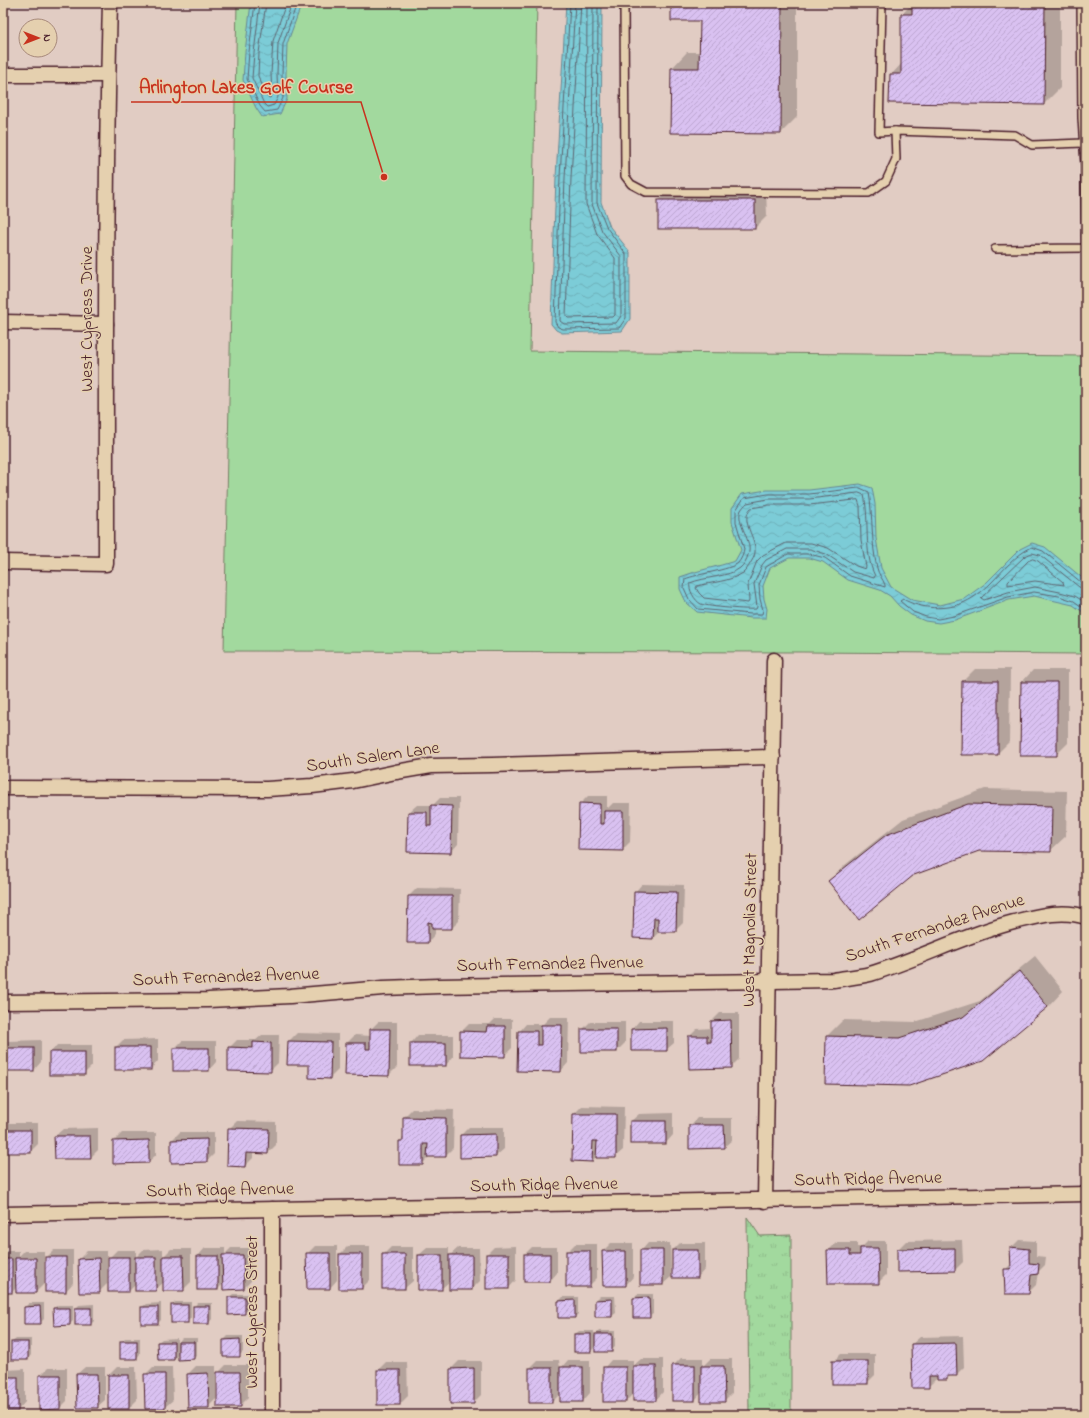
<svg xmlns="http://www.w3.org/2000/svg" width="1089" height="1418" viewBox="0 0 1089 1418" font-family="'Indie Flower',sans-serif">
	<defs>
		<pattern id="park-tufts" width="24" height="20" patternUnits="userSpaceOnUse"><rect width="24" height="20" fill="#a2d99e"/><path d="M3 7l-1-3M5 7V3M7 7l1-3M15 17l-1-3M17 17v-4M19 17l1-3" fill="none" stroke="#8dba88"/></pattern>
		<pattern id="water-waves" width="16" height="10" patternUnits="userSpaceOnUse"><rect width="16" height="10" fill="#7cccd7"/><path d="M0 5q4-4 8 0t8 0" fill="none" stroke="#6dafb9"/></pattern>
		<pattern id="building-hatch" width="6" height="6" patternUnits="userSpaceOnUse"><rect width="6" height="6" fill="#d9c1f1"/><path d="M-1 1l2-2M0 6l6-6M5 7l2-2" fill="none" stroke="#bca5cf"/></pattern>
	</defs>
	<rect width="100%" height="100%" fill="#e1ccc3"/>
	<filter id="ink" filterUnits="userSpaceOnUse"><feTurbulence type="fractalNoise" baseFrequency=".025" numOctaves="2"/><feDisplacementMap in="SourceGraphic" scale="8" xChannelSelector="R" yChannelSelector="G"/><feConvolveMatrix kernelMatrix="1 2 1 2 8 2 1 2 1" color-interpolation-filters="sRGB"/></filter>
	<g filter="url(#ink)">
		<!-- grass -->
		<polygon fill="#a2d99e" stroke="#767c64" points="237,3 537,3 530,351 1086,356 1086,654 803,652 224,651"/>
		<!-- park -->
		<polygon fill="url(#park-tufts)" stroke="#767c64" points="747,1217 760,1236 791,1235 791,1415 749,1415"/>
		<!-- water -->
		<g fill="url(#water-waves)" stroke="#688792">
			<polygon points="251,3 302,3 287,44 286,74 287,99 280,114 262,117 256,108 243,80 245,52"/>
			<polygon points="566,3 602,3 601,202 610,227 630,252 630,319 622,331 562,333 556,330 551,324 556,177"/>
			<path d="M860,484L872,488L875,504L876,538L881,568L891,587L912,600L940,605L964,599L986,583L1020,549L1032,543L1045,547L1086,581V614L1073,605L1034,596L1009,600L955,620L939,623L925,621L911,615L899,606L890,596L880,590L848,580L823,562L809,558H789L770,568L763,586L764,599L767,609L766,618H751L697,612L686,602L680,589V577C698,570 717,567 735,561L741,550L732,522V508L742,494L767,490H809Z"/>
		</g>
		<!-- shadow -->
		<g fill="#0003">
			<polygon points="672,3 797,3 797,117 781,133 672,68 687,52 701,52 701,20"/>
			<polygon points="913,3 1060,3 1060,88 1044,104 891,75 902,63 902,14"/>
			<polygon points="766,188 767,216 755,228 659,200 671,189"/>
			<polygon points="975,669 1010,669 1009,742 997,754 963,681"/>
			<polygon points="1033,670 1068,670 1068,743 1056,755 1021,755 1022,682"/>
			<polygon points="985,789 1067,791 1066,836 1050,851 979,850 829,881 845,865 903,819"/>
			<polygon points="588,796 607,796 607,809 613,803 631,803 630,842 622,850 580,804"/>
			<polygon points="440,798 459,798 458,844 451,852 409,812 417,805 433,805"/>
			<polygon points="642,884 684,885 683,923 675,931 660,931 653,938 635,892"/>
			<polygon points="417,888 460,889 459,921 452,928 435,928 435,934 428,942 409,896"/>
			<polygon points="1035,956 1063,991 1048,1007 983,1060 827,1036 843,1020 915,1022 980,1001"/>
			<polygon points="720,1013 739,1013 739,1059 731,1067 689,1037 697,1029 712,1028 712,1021"/>
			<polygon points="550,1017 569,1017 568,1063 561,1071 519,1032 526,1024 543,1024"/>
			<polygon points="495,1019 512,1019 512,1048 504,1056 461,1032 469,1024 490,1024"/>
			<polygon points="639,1021 674,1021 674,1043 666,1050 632,1050 632,1029"/>
			<polygon points="378,1022 397,1022 397,1067 389,1075 346,1074 347,1043 355,1035 371,1036 371,1029"/>
			<polygon points="590,1022 625,1022 625,1043 617,1051 582,1051 582,1030"/>
			<polygon points="297,1033 338,1034 338,1070 330,1078 289,1041"/>
			<polygon points="262,1035 279,1035 278,1063 270,1071 229,1048 237,1040 256,1040"/>
			<polygon points="418,1035 453,1035 453,1057 446,1065 411,1043"/>
			<polygon points="158,1039 158,1061 151,1069 116,1047 123,1040"/>
			<polygon points="41,1040 41,1062 34,1070 3,1070 3,1044 7,1041"/>
			<polygon points="182,1041 216,1041 216,1062 209,1070 174,1049"/>
			<polygon points="57,1045 92,1045 92,1066 84,1074 50,1053"/>
			<polygon points="582,1106 624,1107 623,1150 615,1157 598,1155 592,1161 574,1114"/>
			<polygon points="412,1109 454,1110 453,1148 445,1156 430,1156 422,1164 400,1164 400,1141 404,1137 404,1117"/>
			<polygon points="673,1113 673,1135 666,1143 631,1121 639,1114"/>
			<polygon points="697,1118 732,1118 732,1140 724,1147 690,1126"/>
			<polygon points="237,1121 276,1122 276,1145 268,1153 253,1152 253,1158 245,1166 229,1129"/>
			<polygon points="3,1123 38,1123 38,1144 30,1152 3,1152"/>
			<polygon points="469,1127 504,1127 504,1149 496,1156 461,1157 461,1135"/>
			<polygon points="98,1128 98,1150 90,1158 55,1136 63,1129"/>
			<polygon points="180,1132 214,1132 214,1154 207,1161 172,1162 172,1140"/>
			<polygon points="122,1133 156,1133 156,1155 148,1162 114,1163 114,1141"/>
			<polygon points="962,1240 963,1262 955,1270 898,1271 898,1249 906,1241"/>
			<polygon points="1019,1240 1036,1241 1036,1256 1046,1257 1045,1265 1038,1272 1036,1285 1028,1293 1005,1270 1012,1263 1011,1248"/>
			<polygon points="868,1241 886,1241 886,1275 878,1283 828,1251 836,1243 857,1243 857,1247 862,1247"/>
			<polygon points="611,1243 633,1243 633,1277 626,1285 604,1285 603,1251"/>
			<polygon points="648,1243 670,1243 671,1277 663,1284 641,1251"/>
			<polygon points="680,1243 705,1243 705,1269 698,1277 673,1250"/>
			<polygon points="575,1244 597,1244 597,1278 589,1286 567,1252"/>
			<polygon points="315,1246 337,1246 337,1280 330,1288 307,1254"/>
			<polygon points="348,1246 370,1246 370,1280 362,1288 340,1288 340,1254"/>
			<polygon points="516,1246 516,1280 509,1288 487,1254 494,1247"/>
			<polygon points="391,1247 413,1247 413,1281 405,1288 383,1255"/>
			<polygon points="532,1247 557,1247 557,1273 550,1281 525,1254"/>
			<polygon points="205,1248 225,1248 225,1254 231,1248 251,1248 251,1281 244,1288 224,1283 218,1289 198,1256"/>
			<polygon points="427,1248 449,1248 449,1256 458,1248 479,1248 480,1281 472,1289 450,1281 441,1289 419,1255"/>
			<polygon points="163,1249 163,1257 171,1249 191,1249 191,1282 183,1290 164,1282 155,1290 136,1284 129,1291 109,1258 117,1250 136,1250 136,1257 143,1250"/>
			<polygon points="54,1250 73,1250 73,1283 66,1291 46,1258"/>
			<polygon points="3,1251 19,1251 19,1256 24,1251 44,1251 44,1284 36,1292 17,1292 17,1287 12,1292 3,1292"/>
			<polygon points="87,1251 107,1251 107,1284 99,1292 79,1259"/>
			<polygon points="233,1294 248,1294 248,1310 244,1313 229,1297"/>
			<polygon points="637,1294 653,1294 653,1314 649,1317 634,1298"/>
			<polygon points="600,1296 615,1296 616,1313 612,1316 596,1300"/>
			<polygon points="563,1297 578,1297 578,1314 575,1317 559,1301"/>
			<polygon points="175,1302 191,1302 191,1318 187,1322 172,1306"/>
			<polygon points="29,1303 44,1303 44,1319 40,1323 25,1307"/>
			<polygon points="161,1303 161,1320 158,1323 142,1307 146,1304"/>
			<polygon points="197,1303 212,1303 212,1319 209,1323 194,1307"/>
			<polygon points="94,1304 94,1321 91,1324 76,1308 79,1305"/>
			<polygon points="3,1305 5,1305 5,1322 3,1324"/>
			<polygon points="58,1305 73,1305 73,1321 70,1324 54,1308"/>
			<polygon points="579,1331 594,1331 594,1336 599,1331 615,1331 615,1347 611,1351 596,1346 591,1351 575,1334"/>
			<polygon points="228,1336 243,1336 243,1352 239,1356 224,1340"/>
			<polygon points="963,1336 964,1367 956,1375 951,1375 947,1379 938,1377 928,1387 912,1344 920,1337"/>
			<polygon points="125,1338 140,1338 140,1354 137,1358 121,1342"/>
			<polygon points="177,1338 177,1343 182,1338 197,1338 197,1355 194,1358 179,1354 174,1359 158,1342 162,1339"/>
			<polygon points="16,1339 31,1339 31,1355 28,1359 12,1342"/>
			<polygon points="841,1354 875,1354 875,1375 867,1383 833,1362"/>
			<polygon points="681,1358 703,1358 703,1366 710,1359 732,1359 732,1393 724,1401 702,1392 695,1400 673,1400 673,1366"/>
			<polygon points="641,1359 663,1359 663,1392 656,1400 634,1393 626,1401 604,1368 611,1360 633,1360 633,1366"/>
			<polygon points="538,1360 559,1360 560,1369 568,1360 590,1360 590,1393 583,1401 561,1393 552,1402 530,1368"/>
			<polygon points="459,1361 481,1361 481,1395 473,1403 451,1403 451,1369"/>
			<polygon points="386,1362 407,1362 408,1396 400,1404 378,1404 378,1370"/>
			<polygon points="226,1365 248,1365 248,1398 240,1406 218,1373"/>
			<polygon points="196,1366 216,1366 216,1399 208,1407 188,1374"/>
			<polygon points="85,1367 105,1367 105,1400 97,1407 77,1374"/>
			<polygon points="117,1367 136,1367 137,1400 129,1408 109,1375"/>
			<polygon points="153,1367 172,1367 173,1400 165,1407 145,1408 145,1375"/>
			<polygon points="48,1368 67,1368 67,1401 60,1408 40,1376"/>
			<polygon points="25,1369 25,1402 18,1410 3,1410 3,1372 6,1370"/>
		</g>
		<g fill="none" stroke-linecap="round" stroke-linejoin="round">
			<!-- shore -->
			<g stroke="#5e6470" stroke-width="1">
				<polyline points="255,3 249,52 247,79 260,106 265,112 277,110 283,98 282,74 283,44 297,3"/>
				<polyline points="260,3 254,53 252,78 264,104 267,107 274,105 278,97 277,74 278,43 292,3"/>
				<polyline points="266,3 259,53 258,76 268,97 270,98 272,95 271,74 273,41 286,3"/>
				<polyline points="570,3 560,177 555,322 558,327 563,329 619,328 626,318 626,254 607,228 597,203 598,3"/>
				<polyline points="575,3 565,178 560,321 564,324 616,323 621,316 621,256 602,231 592,204 593,3"/>
				<polyline points="581,3 571,178 566,316 568,318 613,317 615,315 615,258 597,234 586,204 587,3"/>
				<path d="M860,488L869,492C873,517 871,543 877,568C878,574 883,579 885,585V587L850,576L825,558L809,554H788L766,567L759,585L760,599L763,610L762,614H751L698,609L689,599L684,588L685,579C697,574 730,570 738,563C741,560 744,553 744,549L736,522V510L744,498L768,494H809Z"/>
				<path d="M859,493L864,495C870,521 863,552 875,576L874,578L853,572L826,554L810,549H787L766,560L762,565L754,584L757,607L756,609C748,610 709,607 701,604C695,601 688,589 690,583C704,577 729,577 740,568C744,565 747,559 748,555C754,542 735,523 741,510C743,507 745,505 747,503L768,499H809Z"/>
				<path d="M858,500L860,506L861,540L866,567L865,569L856,566L828,548L811,543H786L763,555L757,561L748,584L749,601L748,603L704,598L699,593L696,588L697,586C712,582 729,582 743,573C746,571 748,567 750,564C752,560 755,557 755,552C757,538 739,521 751,508L769,505H809Z"/>
				<polygon points="1033,559 1038,561 1063,582 1064,585 1035,581 1008,585 1008,582 1028,561"/>
				<path d="M1086,584L1082,583L1043,551L1032,547C1015,555 1003,571 990,584C984,590 974,598 965,602C947,611 920,609 903,599L900,601L913,612L926,617L938,619L954,616L1008,597L1034,592L1059,596L1074,601L1086,610"/>
				<polyline points="1086,589 1079,587 1040,555 1032,553 1025,556 981,598 984,600 1008,592 1035,587 1060,592 1075,596 1086,603"/>
			</g>
		</g>
		<!-- building -->
		<g fill="url(#building-hatch)" stroke="#4a1f2b">
			<polygon points="671,3 782,3 781,134 670,133 671,68 699,68 700,21 671,21"/>
			<polygon points="912,3 1045,3 1044,105 889,103 890,74 901,74 901,14 912,14"/>
			<rect x="658" y="200" width="97" height="29"/>
			<polygon points="962,681 998,681 998,755 961,755"/>
			<polygon points="1021,682 1057,682 1057,756 1020,756"/>
			<polygon points="579,803 600,804 600,824 604,824 604,811 623,811 623,851 578,850"/>
			<polygon points="968,804 1052,806 1051,852 979,851 914,875 859,920 828,881 886,835"/>
			<polygon points="431,805 452,806 451,853 407,852 408,812 427,812 427,826 431,826"/>
			<polygon points="634,891 677,892 676,932 658,932 658,918 654,918 653,939 633,938"/>
			<polygon points="408,896 452,896 452,929 432,929 432,923 428,922 428,943 407,943"/>
			<polygon points="1019,971 1048,1007 983,1061 909,1086 825,1084 826,1036 899,1038 963,1017"/>
			<polygon points="731,1020 732,1068 689,1069 688,1036 707,1036 707,1042 711,1042 711,1021"/>
			<polygon points="541,1025 562,1025 561,1072 517,1071 518,1031 537,1031 537,1045 541,1045"/>
			<polygon points="487,1026 505,1026 505,1057 460,1056 460,1031 486,1032"/>
			<polygon points="667,1028 667,1051 631,1051 631,1029"/>
			<polygon points="370,1029 390,1029 389,1076 345,1075 346,1043 366,1043 366,1049 370,1049"/>
			<rect x="581" y="1029" width="36" height="23"/>
			<polygon points="288,1041 331,1042 330,1079 309,1078 309,1065 287,1065"/>
			<polygon points="253,1042 271,1043 271,1072 228,1071 228,1047 253,1048"/>
			<rect x="410" y="1043" width="36" height="23"/>
			<rect x="115" y="1047" width="36" height="23"/>
			<rect x="3" y="1048" width="31" height="23"/>
			<rect x="173" y="1048" width="36" height="23"/>
			<rect x="49" y="1052" width="36" height="23"/>
			<polygon points="573,1114 616,1114 616,1158 596,1158 597,1141 593,1141 592,1162 572,1161"/>
			<polygon points="403,1117 446,1118 446,1157 427,1157 428,1144 423,1144 423,1165 399,1165 399,1141 403,1141"/>
			<rect x="630" y="1121" width="36" height="23"/>
			<polygon points="689,1125 724,1125 725,1148 689,1149"/>
			<polygon points="228,1128 269,1129 268,1154 246,1153 245,1167 227,1166"/>
			<rect x="3" y="1130" width="28" height="23"/>
			<polygon points="496,1134 496,1157 460,1158 460,1135"/>
			<polygon points="54,1136 90,1136 91,1159 55,1159"/>
			<polygon points="207,1139 207,1162 171,1163 171,1140"/>
			<polygon points="149,1140 149,1163 113,1164 113,1141"/>
			<polygon points="1010,1247 1029,1249 1029,1263 1039,1264 1038,1274 1031,1275 1029,1294 1005,1294 1004,1269 1011,1269"/>
			<polygon points="860,1248 878,1248 879,1284 828,1284 827,1250 850,1250 850,1255 860,1255"/>
			<polygon points="955,1248 955,1271 897,1272 897,1249"/>
			<rect x="640" y="1250" width="23" height="35"/>
			<rect x="672" y="1250" width="26" height="28"/>
			<rect x="566" y="1251" width="24" height="36"/>
			<polygon points="602,1251 626,1251 626,1286 603,1286"/>
			<polygon points="306,1253 330,1253 330,1289 307,1289"/>
			<rect x="339" y="1254" width="23" height="35"/>
			<rect x="382" y="1254" width="23" height="35"/>
			<rect x="486" y="1254" width="23" height="35"/>
			<rect x="524" y="1254" width="26" height="28"/>
			<polygon points="222,1255 243,1255 244,1289 223,1290"/>
			<rect x="418" y="1255" width="24" height="35"/>
			<rect x="449" y="1255" width="23" height="35"/>
			<polygon points="163,1256 183,1256 184,1291 163,1291"/>
			<rect x="197" y="1256" width="21" height="34"/>
			<rect x="45" y="1257" width="21" height="35"/>
			<rect x="108" y="1257" width="21" height="35"/>
			<rect x="135" y="1257" width="21" height="34"/>
			<polygon points="15,1258 36,1258 36,1293 16,1293"/>
			<polygon points="99,1258 100,1293 79,1293 78,1259"/>
			<rect x="3" y="1259" width="9" height="34"/>
			<polygon points="228,1297 245,1297 245,1314 228,1315"/>
			<polygon points="649,1297 650,1318 633,1318 633,1298"/>
			<polygon points="612,1299 612,1317 595,1317 595,1300"/>
			<polygon points="575,1300 575,1318 558,1318 558,1301"/>
			<rect x="171" y="1305" width="17" height="18"/>
			<polygon points="40,1306 41,1324 24,1324 24,1307"/>
			<rect x="193" y="1306" width="16" height="18"/>
			<rect x="141" y="1307" width="17" height="17"/>
			<polygon points="53,1308 70,1308 70,1325 54,1326"/>
			<rect x="75" y="1308" width="16" height="17"/>
			<rect x="574" y="1334" width="17" height="18"/>
			<rect x="595" y="1334" width="17" height="18"/>
			<polygon points="240,1339 240,1357 223,1357 223,1340"/>
			<rect x="120" y="1341" width="17" height="18"/>
			<rect x="11" y="1342" width="17" height="18"/>
			<polygon points="157,1342 174,1342 174,1360 158,1360"/>
			<polygon points="178,1342 194,1342 194,1359 178,1360"/>
			<polygon points="956,1343 957,1376 947,1376 947,1380 937,1380 937,1376 929,1376 929,1388 912,1388 911,1344"/>
			<rect x="832" y="1361" width="36" height="23"/>
			<rect x="672" y="1365" width="23" height="36"/>
			<rect x="633" y="1366" width="23" height="35"/>
			<polygon points="701,1366 724,1366 725,1402 701,1402"/>
			<rect x="560" y="1367" width="23" height="35"/>
			<rect x="603" y="1367" width="23" height="35"/>
			<polygon points="474,1368 474,1404 450,1404 450,1369"/>
			<rect x="529" y="1368" width="23" height="35"/>
			<rect x="377" y="1370" width="23" height="35"/>
			<polygon points="217,1372 240,1372 241,1407 217,1407"/>
			<polygon points="208,1373 209,1408 188,1408 187,1374"/>
			<polygon points="76,1374 97,1374 98,1408 77,1408"/>
			<polygon points="144,1374 165,1374 165,1408 145,1409"/>
			<polygon points="39,1375 60,1375 60,1409 39,1410"/>
			<rect x="108" y="1375" width="21" height="34"/>
			<rect x="3" y="1377" width="15" height="34"/>
		</g>
		<g fill="none" stroke-linecap="round" stroke-linejoin="round">
			<defs>
				<g id="lane">
					<polyline points="624,3 625,176 631,184 646,192 869,193 886,181 896,159 895,131"/>
					<polyline points="882,3 879,132 895,131 1015,135 1032,145 1083,143"/>
					<polyline points="995,249 1086,248 1085,165 1082,118 1081,3"/>
				</g>
				<g id="street">
					<polyline points="3,75 108,75"/>
					<polyline points="3,322 106,324"/>
					<path d="M3,562L106,564C106,377 105,190 110,3"/>
					<polyline points="3,788 267,789 312,786 353,781 396,772 431,766 492,765 773,757"/>
					<path d="M3,1002L208,1000L290,996L383,988L439,986L834,980C845,978 858,977 870,974C919,959 964,935 1014,922C1038,916 1062,909 1086,917"/>
					<polyline points="765,1201 774,660"/>
					<polyline points="3,1214 1086,1194"/>
					<polyline points="272,1415 272,1209"/>
				</g>
			</defs>
			<!-- lane casing -->
			<use href="#lane" stroke="#4a1f2b" stroke-width="10"/>
			<!-- street casing -->
			<use href="#street" stroke="#4a1f2b" stroke-width="17"/>
			<!-- lane -->
			<use href="#lane" stroke="#e5d0af" stroke-width="7"/>
			<!-- street -->
			<use href="#street" stroke="#e5d0af" stroke-width="14"/>
		</g>
	</g>
	<g text-anchor="middle" dominant-baseline="central" stroke-width="3" stroke-linejoin="round" paint-order="stroke">
		<!-- street labels -->
		<g font-size="18" fill="#4a1f2b" stroke="#e5d0af">
			<text transform="translate(88 319) rotate(-90)">West Cypress Drive</text>
			<text transform="translate(373 758) rotate(-8)">South Salem Lane</text>
			<text transform="translate(935 929) rotate(-18)">South Fernandez Avenue</text>
			<text transform="translate(751 930) rotate(-89)">West Magnolia Street</text>
			<text transform="translate(550 965) rotate(-1)">South Fernandez Avenue</text>
			<text transform="translate(226 978) rotate(-2)">South Fernandez Avenue</text>
			<text transform="translate(868 1180) rotate(-1)">South Ridge Avenue</text>
			<text transform="translate(544 1186) rotate(-1)">South Ridge Avenue</text>
			<text transform="translate(220 1191) rotate(-1)">South Ridge Avenue</text>
			<text transform="translate(253 1312) rotate(-90)">West Cypress Street</text>
		</g>
	</g>
	<!-- callouts -->
	<path fill="none" stroke="#c8321e" stroke-width="1.5" d="M384 177L361 102H131"/>
	<circle fill="#c8321e" stroke="#e5d0af" stroke-width="1.5" cx="384" cy="177" r="4"/>
	<g font-size="19" text-anchor="middle" font-weight="bold" fill="#c8321e" stroke="#e5d0af" stroke-width="3" stroke-linejoin="round" paint-order="stroke">
		<text x="246" y="93">Arlington Lakes Golf Course</text>
	</g>
	<!-- margin -->
	<rect width="1089" height="1418" fill="none" stroke="#e5d0af" stroke-width="16"/>
	<rect x="8" y="8" width="1073" height="1402" fill="none" stroke="#4a1f2b" stroke-width="1.5" filter="url(#ink)"/>
	<!-- north arrow -->
	<g transform="translate(38 38) rotate(90)"><circle r="19" fill="#e5d0af" stroke="#a7897a"/>
	<path d="M0-3L7 15L0 10L-7 15Z" fill="#c8321e"/>
	<text y="-6" font-size="11" font-weight="bold" text-anchor="middle" fill="#4a1f2b">N</text>
	</g>
</svg>
